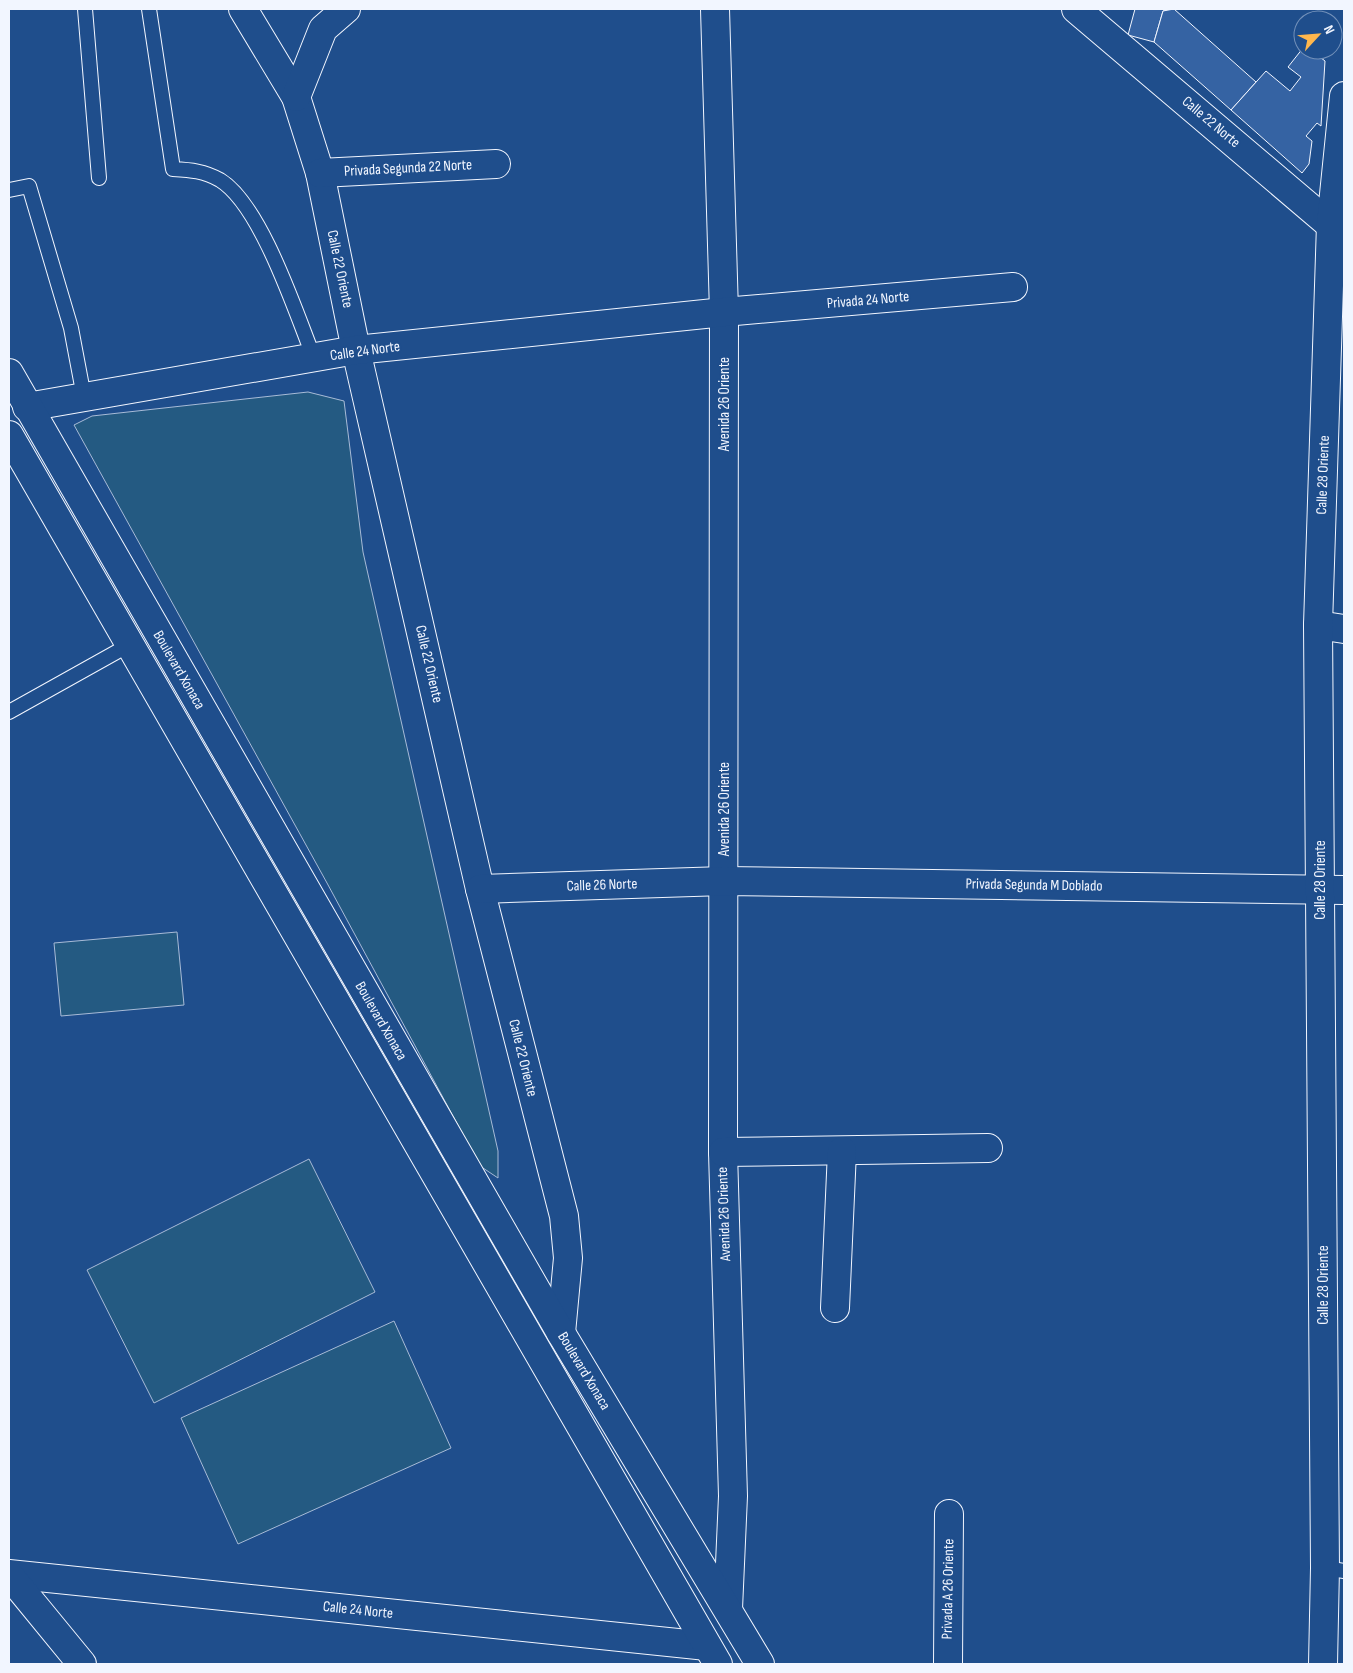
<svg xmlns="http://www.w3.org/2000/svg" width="1353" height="1673" viewBox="0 0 1353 1673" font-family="'Sofia Sans Condensed',sans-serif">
	<rect width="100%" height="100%" fill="#1f4e8c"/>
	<!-- green -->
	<g fill="#245a82" stroke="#a8bbd7">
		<polygon points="308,392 344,401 363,552 498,1151 498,1178 480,1166 327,883 74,425 92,416"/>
		<polygon points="177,932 184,1005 61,1016 54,943"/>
		<polygon points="309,1159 375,1292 154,1403 87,1270"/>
		<polygon points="394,1321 451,1448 238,1544 181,1418"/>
	</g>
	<!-- building -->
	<g fill="#3563a3" stroke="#f2f6ff">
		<polygon points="1135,9 1171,9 1163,11 1154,42 1128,35"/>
		<polygon points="1174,9 1256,82 1231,110 1154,42 1163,11"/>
		<polygon points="1303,48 1311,50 1325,61 1321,126 1317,123 1306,136 1312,141 1309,164 1302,173 1231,110 1266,71 1290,91 1301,77 1288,67"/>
	</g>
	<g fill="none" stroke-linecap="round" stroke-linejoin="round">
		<defs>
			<g id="service">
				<polyline points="85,9 99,178"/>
				<path d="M149,9L173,169C191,170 204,171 220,180C261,205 296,313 314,358"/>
				<polyline points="9,190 29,186 71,328 84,397"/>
				<polyline points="9,712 129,645"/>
				<polyline points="1325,1568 1344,1571"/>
			</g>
			<g id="minor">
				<polyline points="243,9 296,97 320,173 356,350 480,889 564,1216 568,1258 561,1333"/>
				<polyline points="715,9 724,312 723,1152 733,1496 728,1609"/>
				<polyline points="1076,9 1341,234"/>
				<polyline points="296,97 323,29 346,9"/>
				<polyline points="320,173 496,164"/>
				<polyline points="27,407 356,350 724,312 1013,287"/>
				<polyline points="1318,625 1344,629"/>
				<polyline points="480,889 724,881 1344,890"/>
				<polyline points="723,1152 988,1148"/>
				<polyline points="835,1308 842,1151"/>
				<polyline points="9,1574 707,1646"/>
				<polyline points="9,1575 82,1664"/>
				<polyline points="948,1664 949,1514"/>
				<polyline points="1323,1664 1325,1568 1318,625 1331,224 1344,96"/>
			</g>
			<g id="secondary">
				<polyline points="9,373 561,1333 760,1664"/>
				<polyline points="9,435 718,1664"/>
			</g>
		</defs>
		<!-- service casing -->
		<use href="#service" stroke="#f2f6ff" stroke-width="16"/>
		<!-- minor casing -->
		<use href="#minor" stroke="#f2f6ff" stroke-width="30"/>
		<!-- secondary casing -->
		<use href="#secondary" stroke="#f2f6ff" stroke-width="30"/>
		<!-- service -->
		<use href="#service" stroke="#1f4e8c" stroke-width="14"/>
		<!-- minor -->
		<use href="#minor" stroke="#1f4e8c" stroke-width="28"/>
		<!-- secondary -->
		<use href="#secondary" stroke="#1f4e8c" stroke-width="28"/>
	</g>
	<g text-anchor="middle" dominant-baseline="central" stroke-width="4" stroke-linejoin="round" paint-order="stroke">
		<!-- street labels -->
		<g font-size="15" fill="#f2f6ff" stroke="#1f4e8c">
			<text transform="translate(1211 122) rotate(40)">Calle 22 Norte</text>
			<text transform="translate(408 168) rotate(-3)">Privada Segunda 22 Norte</text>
			<text transform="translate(340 269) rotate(78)">Calle 22 Oriente</text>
			<text transform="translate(868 300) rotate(-5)">Privada 24 Norte</text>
			<text transform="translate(365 351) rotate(-8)">Calle 24 Norte</text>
			<text transform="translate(724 404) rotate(-90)">Avenida 26 Oriente</text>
			<text transform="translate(1323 475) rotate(-88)">Calle 28 Oriente</text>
			<text transform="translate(429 664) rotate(77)">Calle 22 Oriente</text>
			<text transform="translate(179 670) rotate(60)">Boulevard Xonaca</text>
			<text transform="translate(724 809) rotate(-90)">Avenida 26 Oriente</text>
			<text transform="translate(1320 880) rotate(-90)">Calle 28 Oriente</text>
			<text transform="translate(602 885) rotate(-2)">Calle 26 Norte</text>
			<text transform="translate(1034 885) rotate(1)">Privada Segunda M Doblado</text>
			<text transform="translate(381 1021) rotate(60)">Boulevard Xonaca</text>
			<text transform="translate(523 1058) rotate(76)">Calle 22 Oriente</text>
			<text transform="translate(724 1214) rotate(-92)">Avenida 26 Oriente</text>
			<text transform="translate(1323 1285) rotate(-90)">Calle 28 Oriente</text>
			<text transform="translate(584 1371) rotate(59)">Boulevard Xonaca</text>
			<text transform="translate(948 1589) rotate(-89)">Privada A 26 Oriente</text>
			<text transform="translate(358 1610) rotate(6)">Calle 24 Norte</text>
		</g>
	</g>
	<!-- border -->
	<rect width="1353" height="1673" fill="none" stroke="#f2f6ff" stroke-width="20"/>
	<!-- north arrow -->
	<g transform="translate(1318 35) rotate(64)"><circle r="24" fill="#1f4e8c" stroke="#7391ba"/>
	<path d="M0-4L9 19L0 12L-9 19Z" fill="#ffb74d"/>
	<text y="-8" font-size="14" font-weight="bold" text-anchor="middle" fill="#f2f6ff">N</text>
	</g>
</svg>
